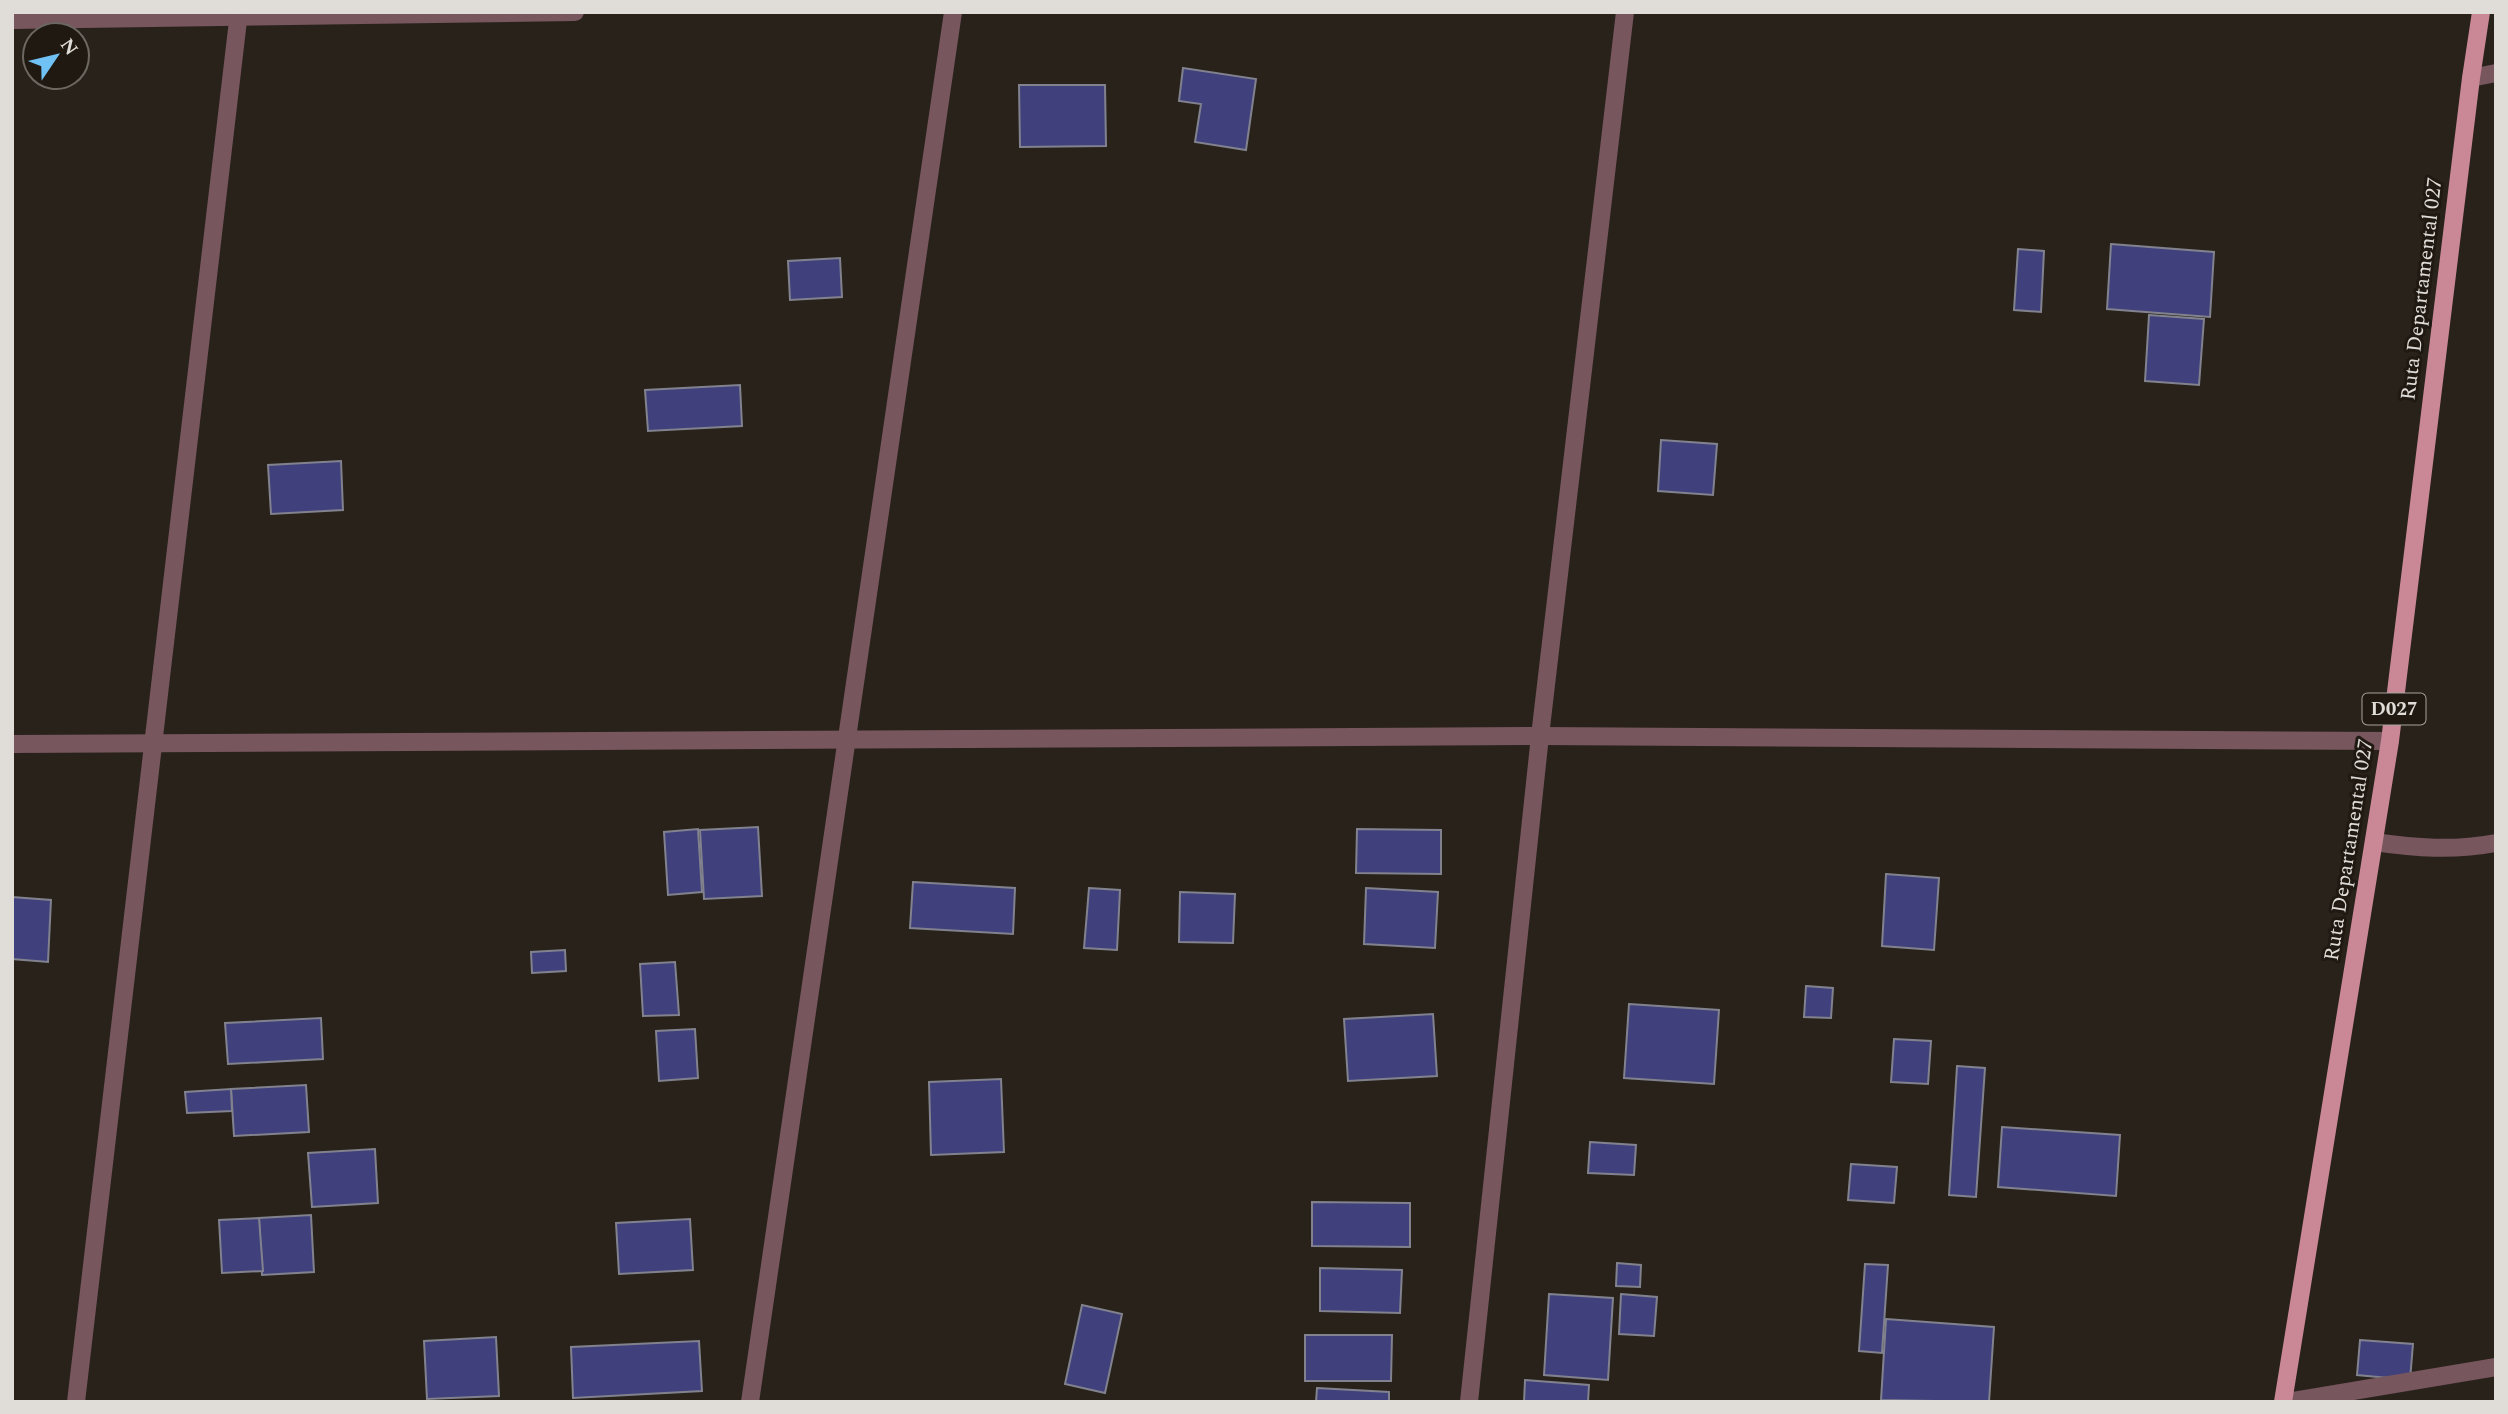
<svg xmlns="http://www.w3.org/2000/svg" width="2508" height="1414" viewBox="0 0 2508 1414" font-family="Spectral,serif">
	<rect width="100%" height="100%" fill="#28221b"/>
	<!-- building -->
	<g fill="#40417c" stroke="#81828d" stroke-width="2">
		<polygon points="1183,68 1256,79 1246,150 1195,142 1201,104 1179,101"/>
		<polygon points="1019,85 1105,85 1106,146 1020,147"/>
		<polygon points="2111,244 2214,252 2210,317 2107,309"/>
		<polygon points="2018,249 2044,251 2041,312 2014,310"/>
		<polygon points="840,258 842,297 790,300 788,261"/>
		<polygon points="2149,315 2204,319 2199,385 2145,381"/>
		<polygon points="740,385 742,426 648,431 645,390"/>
		<polygon points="1661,440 1717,444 1713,495 1658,491"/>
		<polygon points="341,461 343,510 271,514 268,465"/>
		<polygon points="758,827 762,896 704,899 700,830"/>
		<polygon points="698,829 702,892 668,895 664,832"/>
		<polygon points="1357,829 1441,830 1441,874 1356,873"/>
		<polygon points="1886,874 1939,878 1934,950 1882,946"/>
		<polygon points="913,882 1015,888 1013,934 910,928"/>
		<polygon points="1089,888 1120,890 1117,950 1084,948"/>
		<polygon points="1366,888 1438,892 1435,948 1364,944"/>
		<polygon points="1180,892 1235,894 1233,943 1179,942"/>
		<polygon points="12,897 51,900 48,962 12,959"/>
		<polygon points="565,950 566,971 532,973 531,952"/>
		<polygon points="675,962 679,1015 643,1016 640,964"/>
		<polygon points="1806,986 1833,988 1831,1018 1804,1017"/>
		<polygon points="1629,1004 1719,1010 1714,1084 1624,1078"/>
		<polygon points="1433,1014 1437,1076 1348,1081 1344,1019"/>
		<polygon points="321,1018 323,1059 228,1064 225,1023"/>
		<polygon points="695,1029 698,1078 659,1081 656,1031"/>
		<polygon points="1894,1039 1931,1041 1928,1084 1891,1082"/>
		<polygon points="1957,1066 1985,1068 1976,1197 1949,1195"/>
		<polygon points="1001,1079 1004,1152 931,1155 929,1082"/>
		<polygon points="306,1085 309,1132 234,1136 231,1089"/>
		<polygon points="231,1089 232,1111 187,1113 185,1092"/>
		<polygon points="2002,1127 2120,1135 2116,1196 1998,1187"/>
		<polygon points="1590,1142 1636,1145 1634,1175 1588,1173"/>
		<polygon points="375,1149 378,1203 312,1207 308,1153"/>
		<polygon points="1851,1164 1897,1167 1894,1203 1848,1200"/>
		<polygon points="1312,1202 1410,1203 1410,1247 1312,1246"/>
		<polygon points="311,1215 314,1272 262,1275 259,1218"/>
		<polygon points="259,1218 263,1271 222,1273 219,1220"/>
		<polygon points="690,1219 693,1270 619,1274 616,1223"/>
		<polygon points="1617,1263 1641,1265 1640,1287 1616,1286"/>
		<polygon points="1865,1264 1888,1265 1882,1353 1859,1351"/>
		<polygon points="1320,1268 1402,1270 1400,1313 1320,1311"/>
		<polygon points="1549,1294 1613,1298 1608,1380 1544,1375"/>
		<polygon points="1621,1294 1657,1297 1654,1336 1619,1334"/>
		<polygon points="1082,1305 1122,1314 1105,1393 1065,1384"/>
		<polygon points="1886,1319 1994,1327 1989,1402 1881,1400"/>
		<polygon points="1305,1335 1392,1335 1391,1381 1305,1381"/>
		<polygon points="496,1337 499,1396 427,1399 424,1341"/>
		<polygon points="2360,1340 2413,1344 2410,1380 2357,1375"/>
		<polygon points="699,1341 702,1391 573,1398 571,1347"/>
		<polygon points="1525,1380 1589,1385 1588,1402 1524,1402"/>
		<polygon points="1317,1388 1389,1392 1389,1402 1316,1402"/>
	</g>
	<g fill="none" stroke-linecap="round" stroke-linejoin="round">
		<!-- service -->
		<path stroke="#77565d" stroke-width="18" d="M2374,842C2416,848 2453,851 2496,843"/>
		<!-- minor -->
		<g stroke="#77565d" stroke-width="18">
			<polyline points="12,20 575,12"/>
			<polyline points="2471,78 2496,73"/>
			<polyline points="12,744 1540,736 2390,741"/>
			<polyline points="76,1402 239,12"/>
			<polyline points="750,1402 953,12"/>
			<polyline points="1469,1402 1540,736 1625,12"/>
			<polyline points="2287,1402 2496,1367"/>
		</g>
		<!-- primary -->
		<polyline stroke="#ca8897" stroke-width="18" points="2283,1402 2390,741 2471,78 2481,12"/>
	</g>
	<g text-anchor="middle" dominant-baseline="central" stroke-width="6" stroke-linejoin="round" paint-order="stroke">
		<!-- shield labels -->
		<rect fill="#1f1912" stroke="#a6a29c" stroke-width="2" x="2362.5" y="693.5" width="63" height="31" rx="5"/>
		<g font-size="19" font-weight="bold" fill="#e0dcd7">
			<text x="2394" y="709">D027</text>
		</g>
		<!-- street labels -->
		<g font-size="21" fill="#e0dcd7" stroke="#1f1912">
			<text transform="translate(2422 289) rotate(-83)">Ruta Departamental 027</text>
			<text transform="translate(2349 850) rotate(-81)">Ruta Departamental 027</text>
		</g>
	</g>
	<!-- border -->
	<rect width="2508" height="1414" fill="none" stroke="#e0dcd7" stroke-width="28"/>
	<!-- north arrow -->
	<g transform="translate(56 56) rotate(55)"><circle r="33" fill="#1f1912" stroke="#6c6761" stroke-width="2"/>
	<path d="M0-5L12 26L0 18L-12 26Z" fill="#70c2f4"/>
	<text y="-10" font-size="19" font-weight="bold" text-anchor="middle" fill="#e0dcd7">N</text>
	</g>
</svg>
